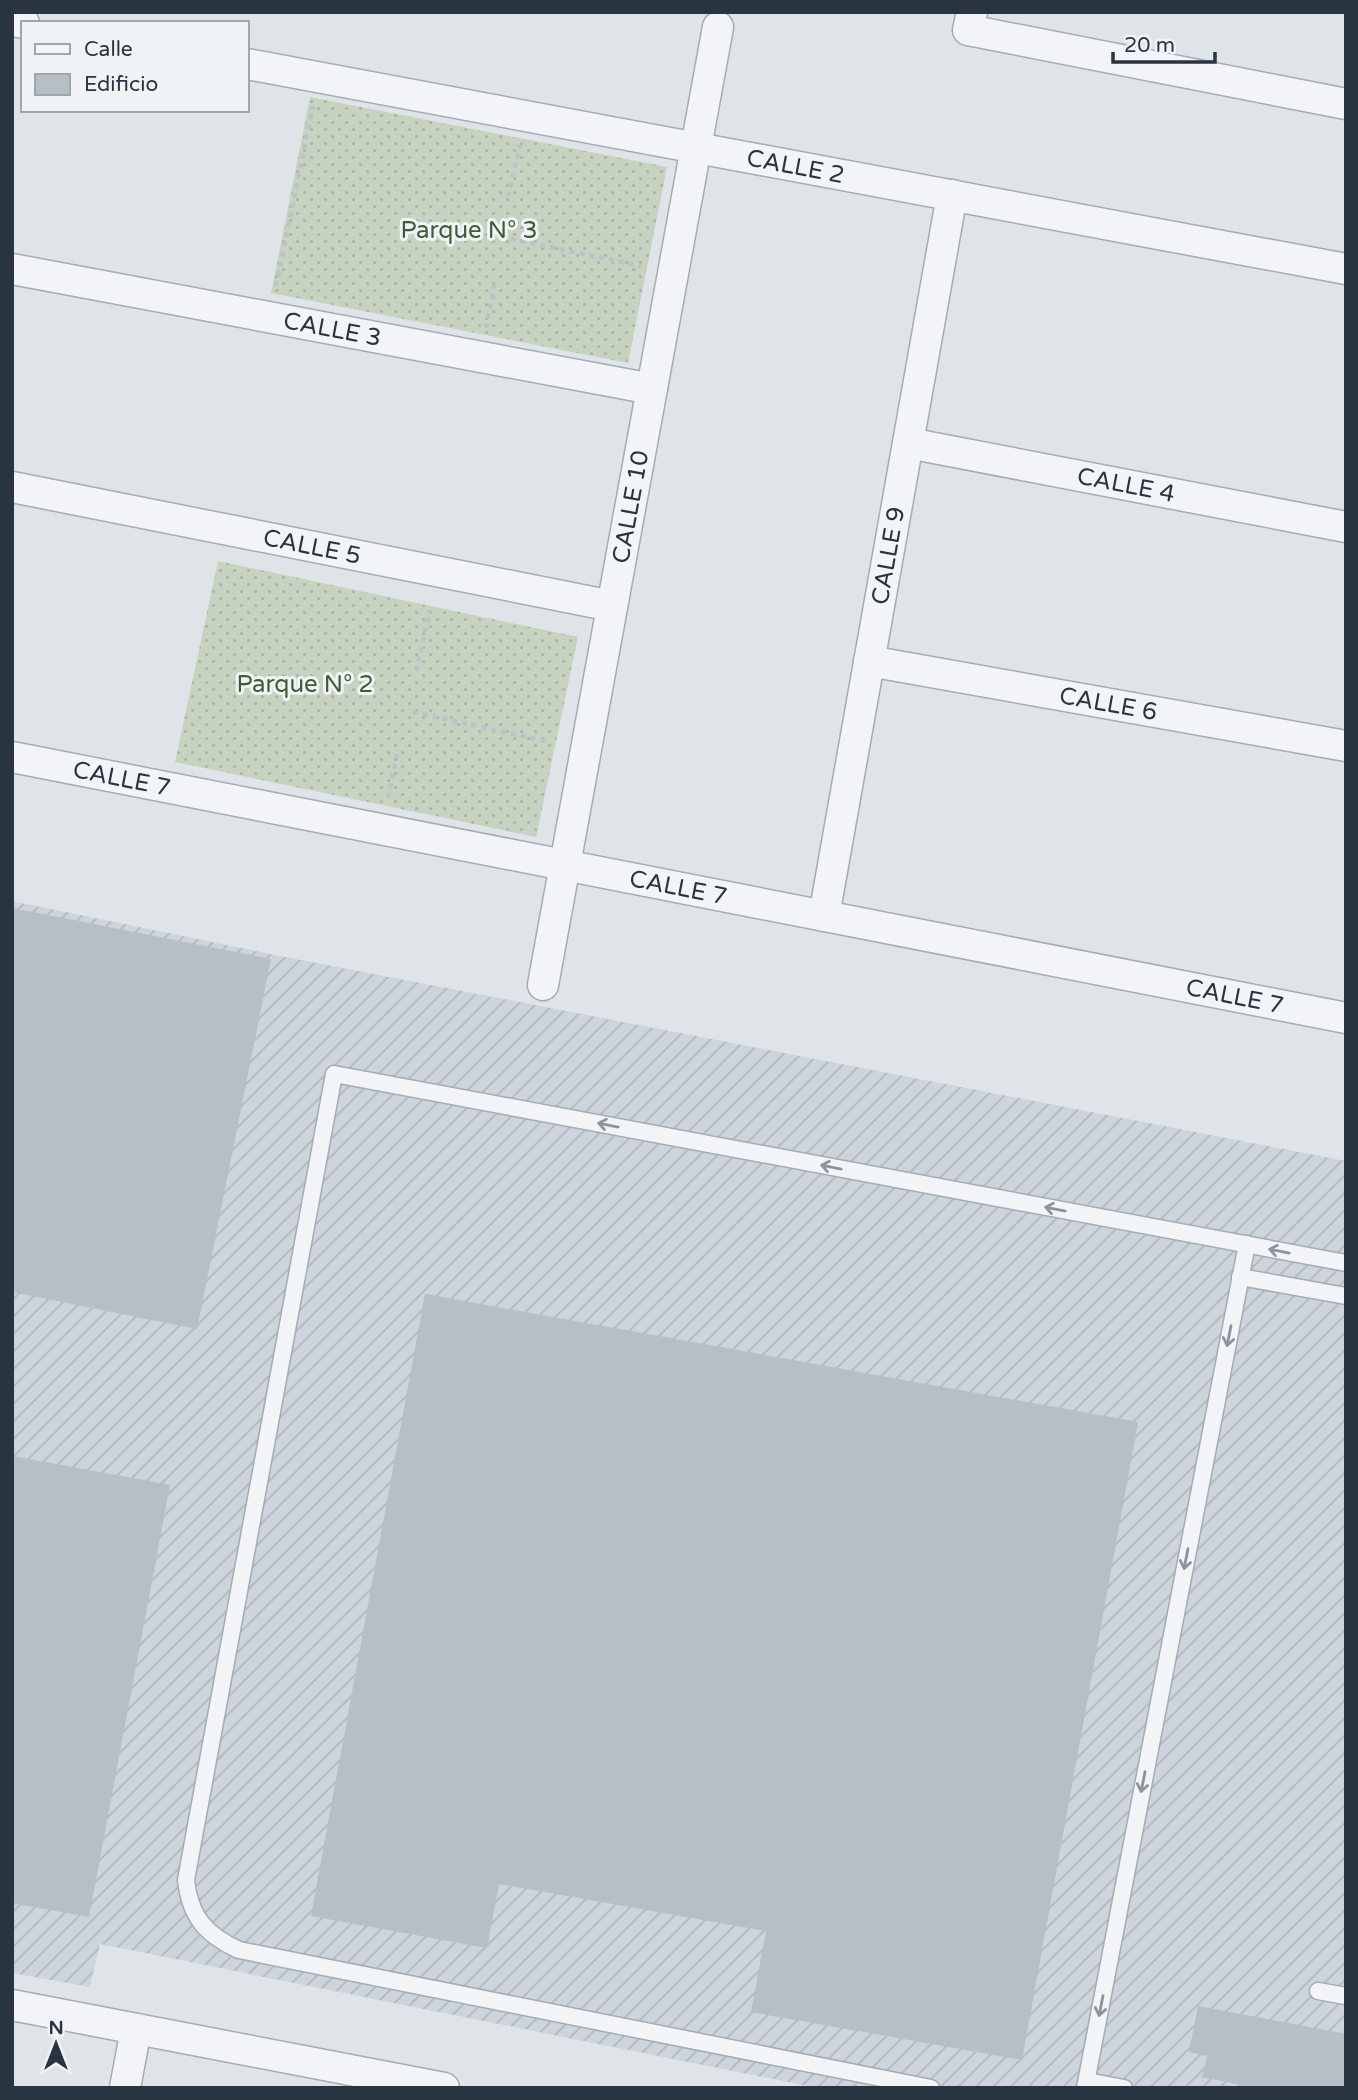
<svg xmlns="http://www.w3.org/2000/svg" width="1358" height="2100" viewBox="0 0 1358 2100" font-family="'Varela Round',sans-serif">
	<defs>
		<pattern id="industrial-furrows" width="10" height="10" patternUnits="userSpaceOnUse" patternTransform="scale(1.75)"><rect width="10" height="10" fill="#cdd4db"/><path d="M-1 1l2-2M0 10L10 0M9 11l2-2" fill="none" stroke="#b0b7bd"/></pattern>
		<pattern id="grass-dots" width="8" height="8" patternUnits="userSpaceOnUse" patternTransform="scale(1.75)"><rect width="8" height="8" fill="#c7d3c0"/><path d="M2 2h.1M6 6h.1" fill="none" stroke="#abb6a6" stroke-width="1.8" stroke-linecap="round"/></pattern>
	</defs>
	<rect width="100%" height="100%" fill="#dfe4e9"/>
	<!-- industrial -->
	<polygon fill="url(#industrial-furrows)" points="12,901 280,956 1346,1161 1346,2088 818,2088 100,1944 90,1987 12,1973"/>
	<!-- grass -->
	<g fill="url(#grass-dots)">
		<polygon points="310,97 667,167 628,363 271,293"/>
		<polygon points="218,561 578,637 536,837 175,762"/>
	</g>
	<!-- building -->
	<g fill="#b6bec6">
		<polygon points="12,908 271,959 197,1329 12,1292"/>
		<polygon points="425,1294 1138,1422 1022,2060 751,2012 766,1931 499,1884 487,1948 311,1916"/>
		<polygon points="12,1456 170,1485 89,1917 12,1903"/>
		<polygon points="1198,2006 1346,2034 1346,2088 1256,2088 1202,2077 1207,2056 1189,2052"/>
	</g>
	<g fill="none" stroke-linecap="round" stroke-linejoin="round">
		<defs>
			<g id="lane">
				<polyline points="1240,1277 1346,1296"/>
				<polyline points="1318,1991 1346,1996"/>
				<polyline points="1087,2081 1124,2088"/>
				<path d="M931,2088L239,1950C206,1935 190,1917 186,1880L334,1074L1346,1263"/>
				<polyline points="1085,2088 1247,1244"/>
			</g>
			<g id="street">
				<polyline points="972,12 968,30 1346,104"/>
				<polyline points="12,21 24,23"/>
				<path id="s1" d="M247,64L1346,269"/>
				<path id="s2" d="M12,269L652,389"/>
				<path id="s3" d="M908,443L1346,527"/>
				<path id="s4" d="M12,487L612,606"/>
				<path id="s5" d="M869,661L1346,746"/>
				<path id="s6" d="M12,757L1346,1018"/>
				<path id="s7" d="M824,916L952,195"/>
				<path id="s8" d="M543,985L718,27"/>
				<polyline points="12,2005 444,2088"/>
				<polyline points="125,2088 136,2029"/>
			</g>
		</defs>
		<!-- lane casing -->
		<use href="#lane" stroke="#a4acb3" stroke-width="19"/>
		<!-- street casing -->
		<use href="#street" stroke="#a4acb3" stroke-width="33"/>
		<!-- path -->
		<g stroke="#bdc2c7" stroke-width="4.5" stroke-dasharray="5 5" stroke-linecap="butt">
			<polyline points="508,197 520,145"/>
			<polyline points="511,239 641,266"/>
			<polyline points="276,286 313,106"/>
			<polyline points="486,328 495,281"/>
			<polyline points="416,671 430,610"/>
			<polyline points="413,712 549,742"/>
			<polyline points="388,798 397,754"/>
		</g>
		<!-- lane -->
		<use href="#lane" stroke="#f2f4f7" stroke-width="16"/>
		<!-- street -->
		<use href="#street" stroke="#f2f4f7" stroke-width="30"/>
	</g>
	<!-- one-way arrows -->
	<defs><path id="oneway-shaft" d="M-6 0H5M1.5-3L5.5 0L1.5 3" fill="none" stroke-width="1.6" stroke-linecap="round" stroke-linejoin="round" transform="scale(1.75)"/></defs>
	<g stroke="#8d949c">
		<use href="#oneway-shaft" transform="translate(608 1125) rotate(-169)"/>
		<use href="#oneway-shaft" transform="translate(831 1167) rotate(-169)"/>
		<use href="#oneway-shaft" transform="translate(1055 1209) rotate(-169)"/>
		<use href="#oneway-shaft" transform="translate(1279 1251) rotate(-169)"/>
		<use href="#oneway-shaft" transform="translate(1229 1336) rotate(101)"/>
		<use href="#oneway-shaft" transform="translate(1186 1559) rotate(101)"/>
		<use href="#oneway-shaft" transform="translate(1143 1782) rotate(101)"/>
		<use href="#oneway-shaft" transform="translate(1101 2006) rotate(101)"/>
	</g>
	<g text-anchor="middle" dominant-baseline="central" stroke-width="6" stroke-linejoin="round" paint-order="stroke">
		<!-- street labels -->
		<g font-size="24" fill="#283440" stroke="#eff3f6">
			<text stroke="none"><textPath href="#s1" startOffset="558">CALLE 2</textPath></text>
			<text stroke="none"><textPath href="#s2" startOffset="326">CALLE 3</textPath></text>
			<text stroke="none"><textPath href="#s3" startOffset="222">CALLE 4</textPath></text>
			<text stroke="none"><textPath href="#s8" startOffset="486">CALLE 10</textPath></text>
			<text stroke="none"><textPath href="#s4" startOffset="306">CALLE 5</textPath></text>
			<text stroke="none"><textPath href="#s7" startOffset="366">CALLE 9</textPath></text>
			<text stroke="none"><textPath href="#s5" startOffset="243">CALLE 6</textPath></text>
			<text stroke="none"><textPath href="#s6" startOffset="112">CALLE 7</textPath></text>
			<text stroke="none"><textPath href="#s6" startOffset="679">CALLE 7</textPath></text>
			<text stroke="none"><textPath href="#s6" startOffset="1246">CALLE 7</textPath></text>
		</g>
		<!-- park labels -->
		<g font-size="24" fill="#415c35" stroke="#eff3f6">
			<text x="469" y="230">Parque N° 3</text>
			<text x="305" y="684">Parque N° 2</text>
		</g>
	</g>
	<!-- border -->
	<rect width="1358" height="2100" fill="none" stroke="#283440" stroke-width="28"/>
	<!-- legend -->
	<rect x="21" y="21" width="228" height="91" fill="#eff3f6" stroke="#9fa7ad" stroke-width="2"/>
	<rect x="35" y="44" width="35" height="10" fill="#f2f4f7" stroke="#9fa7ad" stroke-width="2"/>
	<text x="84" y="56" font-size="21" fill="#283440">Calle</text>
	<rect x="35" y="74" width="35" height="21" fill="#b6bec6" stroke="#9fa7ad" stroke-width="2"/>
	<text x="84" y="91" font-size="21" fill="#283440">Edificio</text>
	<!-- north arrow -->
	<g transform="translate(56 2044)" stroke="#eff3f6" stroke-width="5" paint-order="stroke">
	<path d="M0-5L12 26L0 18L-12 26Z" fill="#283440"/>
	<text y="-10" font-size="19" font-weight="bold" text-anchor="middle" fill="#283440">N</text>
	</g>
	<!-- scale -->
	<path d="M1113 52v10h102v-10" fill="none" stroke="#283440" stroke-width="3.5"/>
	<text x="1124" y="52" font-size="21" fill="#283440" stroke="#eff3f6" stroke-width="5" paint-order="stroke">20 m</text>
</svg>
